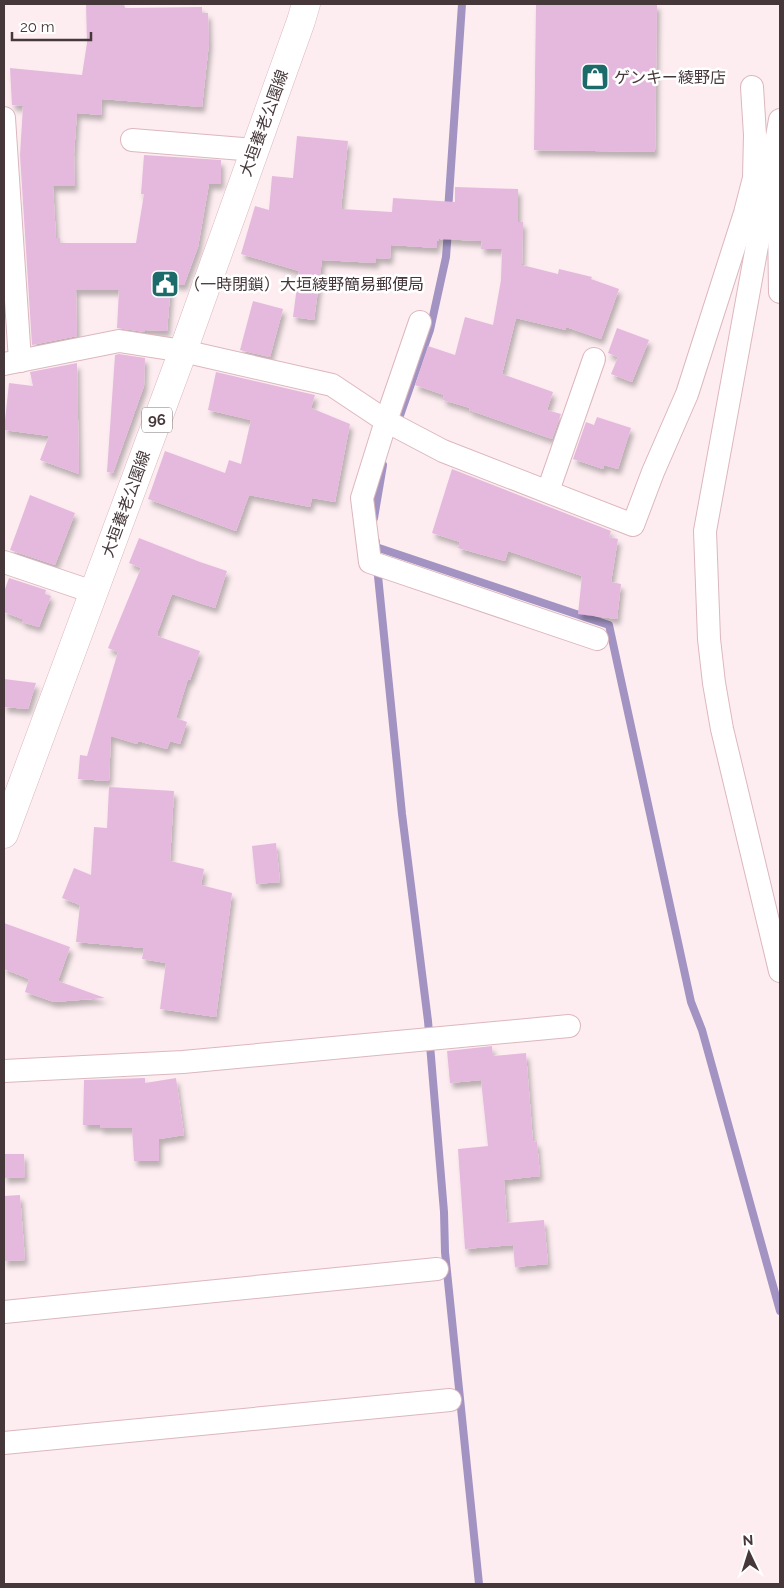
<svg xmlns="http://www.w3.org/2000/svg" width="784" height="1588" viewBox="0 0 784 1588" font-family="Raleway,'Noto Sans JP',sans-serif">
	<defs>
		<filter id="shadow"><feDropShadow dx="3" dy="5.5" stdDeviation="2.5" flood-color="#0004"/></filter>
	</defs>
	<rect width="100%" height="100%" fill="#fdedf0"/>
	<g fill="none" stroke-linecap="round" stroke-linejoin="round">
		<!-- stream -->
		<g stroke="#a293c3" stroke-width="8">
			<polyline points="448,211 462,4"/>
			<polyline points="397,424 430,330 446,257 448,230"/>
			<polyline points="374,518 383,465"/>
			<polyline points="376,542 376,547 609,625 691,1002 702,1030 780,1311"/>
			<polyline points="377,566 402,814 428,1021 444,1212 445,1252 479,1584"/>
		</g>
	</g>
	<!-- building -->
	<g fill="#e5b9de" filter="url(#shadow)">
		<polygon points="86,4 124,4 125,8 202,7 202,13 208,13 209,43 202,107 102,99 101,115 77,113 74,154 75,186 53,186 56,238 60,238 60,243 136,243 144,194 141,194 144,155 221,160 221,184 209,184 198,247 184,285 171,283 167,331 145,330 145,332 117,328 119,290 76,290 77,336 32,345 20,155 23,106 12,105 10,68 82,75 87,43"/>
		<polygon points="536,4 657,4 655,152 534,150"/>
		<polygon points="297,136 348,141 341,209 392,212 393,198 455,202 455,187 518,189 518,222 523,222 522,265 558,274 559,269 592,277 591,279 619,289 601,339 566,327 566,330 516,318 502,374 553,392 547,410 561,414 552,439 469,410 470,408 443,400 444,395 415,385 428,346 455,355 465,317 493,325 501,280 502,249 481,249 482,241 439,239 439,241 437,241 437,248 391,245 390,259 376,258 376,263 322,260 314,320 293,317 299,271 241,254 255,206 269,210 272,176 293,178"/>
		<polygon points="253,301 283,309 270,357 240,350"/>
		<polygon points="617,328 649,340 632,382 611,374 618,357 608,353"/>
		<polygon points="119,354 145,358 144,386 113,473 107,472 115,355"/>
		<polygon points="77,363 79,474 40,460 49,436 4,430 9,383 33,386 30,372"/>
		<polygon points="216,372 315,395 311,408 350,424 335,502 312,498 310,507 249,495 236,531 148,499 165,451 225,473 229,460 241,464 251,420 208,410"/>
		<polygon points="597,417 631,428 618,469 604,465 603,469 573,459 586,422 594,425"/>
		<polygon points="452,469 611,531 609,537 618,539 611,582 621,584 617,619 578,614 582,576 508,551 505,561 458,548 460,542 432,533"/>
		<polygon points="30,495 75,513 55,565 10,550"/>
		<polygon points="139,538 200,562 227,571 215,608 172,594 158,631 157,636 200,651 190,680 188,679 176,718 187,722 180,744 170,741 167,749 138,741 137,744 111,736 109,781 78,779 80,755 87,756 118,652 108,648 141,568 129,563"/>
		<polygon points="9,578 46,590 45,594 51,596 39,627 22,622 22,619 4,612 4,592"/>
		<polygon points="4,679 36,683 28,709 4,707"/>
		<polygon points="109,787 174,791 170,861 204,869 201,885 232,893 216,1017 160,1009 166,963 142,959 144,948 76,942 80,905 62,898 74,868 91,875 94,827 107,828"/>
		<polygon points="276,843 280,882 256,884 252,846"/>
		<polygon points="4,923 70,947 58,981 105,998 54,1002 25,992 29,979 4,969"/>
		<polygon points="492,1046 493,1056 526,1053 533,1142 537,1141 540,1176 504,1180 507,1223 544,1220 548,1264 515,1267 513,1245 465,1249 458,1149 488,1146 481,1080 450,1083 447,1051"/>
		<polygon points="145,1078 145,1083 176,1078 184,1135 159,1139 159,1161 134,1161 132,1128 100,1128 100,1125 83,1125 84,1080"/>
		<polygon points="4,1154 24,1154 25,1177 4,1178"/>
		<polygon points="20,1195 25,1260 4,1261 4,1196"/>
	</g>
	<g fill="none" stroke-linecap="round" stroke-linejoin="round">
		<defs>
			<g id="street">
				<polyline points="4,118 20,361"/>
				<polyline points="780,120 705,531 709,639 714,683 722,729 780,971"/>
				<polyline points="132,140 255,150"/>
				<polyline points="768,189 779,219 780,292"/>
				<polyline points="420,322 386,421 362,498 370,562 597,639"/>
				<polyline points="4,364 119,341 183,351 332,385 386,421 443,451 633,525 653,472 687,394 745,213 754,178 755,135 752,87"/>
				<polyline points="548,491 594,359"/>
				<polyline points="4,562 93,592"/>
				<polyline points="4,1071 183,1062 569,1026"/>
				<polyline points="4,1312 437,1269"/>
				<polyline points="4,1443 450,1400"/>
			</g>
			<polyline id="primary" points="4,834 183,351 301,21 306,4"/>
		</defs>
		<!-- street casing -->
		<use href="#street" stroke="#dcb7be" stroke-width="24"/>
		<!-- primary casing -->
		<use href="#primary" stroke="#dcb7be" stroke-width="29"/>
		<!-- street -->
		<use href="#street" stroke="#fff" stroke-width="22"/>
		<!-- primary -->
		<use href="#primary" stroke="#fff" stroke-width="28"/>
	</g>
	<!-- icons -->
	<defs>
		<symbol id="shop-square" viewBox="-11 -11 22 22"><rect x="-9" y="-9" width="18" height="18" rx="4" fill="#1d6a6b" stroke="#fff"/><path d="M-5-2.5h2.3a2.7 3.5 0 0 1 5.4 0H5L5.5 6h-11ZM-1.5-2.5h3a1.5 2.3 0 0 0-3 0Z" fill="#fff"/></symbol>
		<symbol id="civic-square" viewBox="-11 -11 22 22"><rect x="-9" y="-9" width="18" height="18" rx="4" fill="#1d6a6b" stroke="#fff"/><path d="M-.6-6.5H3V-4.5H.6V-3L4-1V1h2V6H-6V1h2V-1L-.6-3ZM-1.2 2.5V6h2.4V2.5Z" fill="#fff"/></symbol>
	</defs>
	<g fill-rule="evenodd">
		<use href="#shop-square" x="579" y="61" width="32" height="32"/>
		<use href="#civic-square" x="149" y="268" width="32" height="32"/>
	</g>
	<g text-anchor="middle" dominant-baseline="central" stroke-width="5" stroke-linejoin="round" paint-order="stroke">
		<!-- shield labels -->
		<rect fill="#fff" stroke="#7e7475" stroke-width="1" x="142" y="407.5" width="30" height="25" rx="4"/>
		<g font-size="15" font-weight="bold" fill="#46383a">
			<text x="157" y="420">96</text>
		</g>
		<!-- poi labels -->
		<g font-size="16" fill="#46383a" stroke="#fff" text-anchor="start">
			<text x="614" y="77">ゲンキー綾野店</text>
			<text x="184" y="284">（一時閉鎖）大垣綾野簡易郵便局</text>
		</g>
		<!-- street labels -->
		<g font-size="16" fill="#46383a" stroke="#fff">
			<text transform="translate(264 123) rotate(-70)">大垣養老公園線</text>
			<text transform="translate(126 504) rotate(-70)">大垣養老公園線</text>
		</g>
	</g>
	<!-- border -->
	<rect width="784" height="1588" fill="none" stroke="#46383a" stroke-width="10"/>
	<!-- north arrow -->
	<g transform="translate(749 1553) rotate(356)" stroke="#ffffff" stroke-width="4" paint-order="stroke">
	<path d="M0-4L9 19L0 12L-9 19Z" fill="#46383a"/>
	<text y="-8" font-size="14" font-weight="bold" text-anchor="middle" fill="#46383a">N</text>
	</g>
	<!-- scale -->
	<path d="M12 32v8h79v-8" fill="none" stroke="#46383a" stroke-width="2.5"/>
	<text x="20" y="32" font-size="15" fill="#46383a" stroke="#ffffff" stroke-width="4" paint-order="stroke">20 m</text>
</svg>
